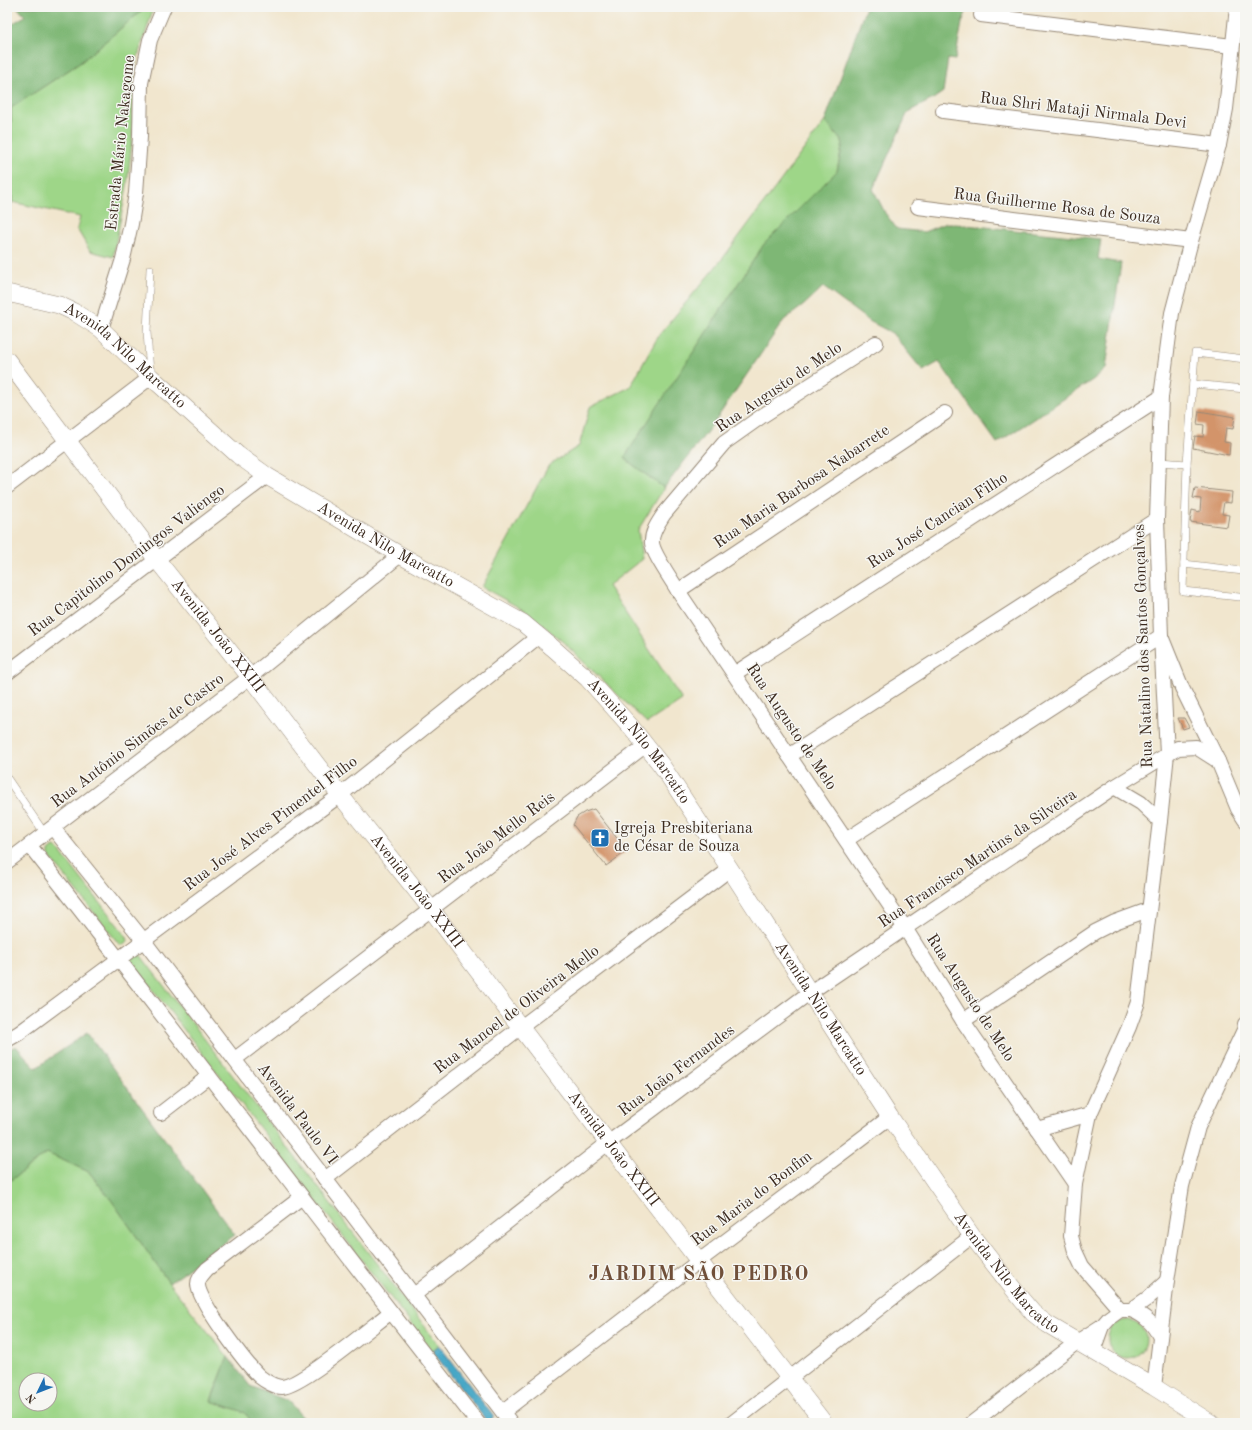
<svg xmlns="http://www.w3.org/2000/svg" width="1252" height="1430" viewBox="0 0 1252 1430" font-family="'Old Standard TT',serif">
	<rect width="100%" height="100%" fill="#f6f6f2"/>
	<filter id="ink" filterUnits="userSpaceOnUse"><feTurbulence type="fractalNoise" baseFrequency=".025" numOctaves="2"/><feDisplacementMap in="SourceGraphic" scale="8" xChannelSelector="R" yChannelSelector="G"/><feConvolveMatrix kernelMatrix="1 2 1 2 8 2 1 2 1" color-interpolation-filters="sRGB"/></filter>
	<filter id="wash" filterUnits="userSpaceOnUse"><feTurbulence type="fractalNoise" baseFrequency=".012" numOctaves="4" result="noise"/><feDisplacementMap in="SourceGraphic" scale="16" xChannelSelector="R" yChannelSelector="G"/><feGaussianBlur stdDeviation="0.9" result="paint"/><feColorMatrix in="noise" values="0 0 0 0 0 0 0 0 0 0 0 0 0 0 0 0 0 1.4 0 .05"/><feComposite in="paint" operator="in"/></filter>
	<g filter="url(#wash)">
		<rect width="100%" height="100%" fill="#f1e6ce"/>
		<!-- green -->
		<g fill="#9ed688" stroke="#6c8053" fill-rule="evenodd">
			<polygon points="146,7 154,7 136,62 133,88 133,133 127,186 113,257 90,251 77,229 80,217 12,202 11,108 81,62"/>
			<polygon points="825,121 843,143 837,171 624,458 664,488 638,530 642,559 608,586 682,700 647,723 563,642 527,612 482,587 549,465 579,446 590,407 630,387 659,335 723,258"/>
			<polygon points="54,847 57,848 127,937 128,941 122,945 119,944 49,856 49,851"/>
			<polygon points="138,952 439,1345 432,1351 131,961 130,959"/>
			<path d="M47,1153L89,1172L112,1201L169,1283L228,1357L211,1400L244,1412L253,1423H7V1183ZM26,1380H50V1404H26Z"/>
			<circle cx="1127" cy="1339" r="19"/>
		</g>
		<!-- forest -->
		<g fill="#7eb774" stroke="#5c7049">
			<polygon points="17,7 146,7 81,62 11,108 12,202 7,218 7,27 25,16"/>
			<polygon points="866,7 968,7 962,23 955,60 948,59 943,92 933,99 908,112 873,189 885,213 897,229 924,232 946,223 1101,239 1098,259 1121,263 1106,368 1094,379 997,443 939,362 923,371 892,333 869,321 823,287 804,305 784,320 713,424 664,488 624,458 764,244 837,171 843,143 825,121"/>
			<polygon points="87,1033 235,1235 169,1283 112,1201 89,1172 47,1153 7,1183 7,1050 16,1046 36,1068"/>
			<polygon points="228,1357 250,1386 288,1401 308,1423 253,1423 244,1412 211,1401"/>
		</g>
		<!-- water -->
		<polygon fill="#47a7c6" stroke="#416872" points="439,1345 494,1417 488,1423 432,1351"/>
		<g id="blocks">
			<!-- building -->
			<g fill="#d3946b">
				<polygon points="1199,411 1235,417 1233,429 1226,428 1224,442 1230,443 1229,455 1193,448 1195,436 1203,437 1204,425 1197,424"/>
				<polygon points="1195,488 1232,492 1231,503 1224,502 1222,514 1229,515 1227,527 1190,522 1192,510 1200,512 1201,499 1193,498"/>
				<polygon points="1178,718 1184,718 1189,727 1183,729"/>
				<polygon points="594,809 627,851 606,866 573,825 577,817 585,812"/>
			</g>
		</g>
	</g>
	<g filter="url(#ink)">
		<use href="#blocks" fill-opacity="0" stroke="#968876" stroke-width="1"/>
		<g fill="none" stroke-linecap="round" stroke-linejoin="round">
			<defs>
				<g id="service">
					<polyline points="150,269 147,332 150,373"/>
					<polyline points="1193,384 1245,389"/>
					<polyline points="1159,462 1187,464 1195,353 1245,359"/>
					<polyline points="1187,464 1183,591 1239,597"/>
					<polyline points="1184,564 1243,571"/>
					<polyline points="7,778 45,834"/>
				</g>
				<g id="minor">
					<polyline points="981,15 1232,46"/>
					<polyline points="943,111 1219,145"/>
					<polyline points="918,207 1191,241"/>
					<polyline points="101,329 123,259 131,224 136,193 140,137 141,83 150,40 164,7"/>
					<path d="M876,343L762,416L724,443L664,514C659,522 651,532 652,543C653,554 672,580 678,591L905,928L963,1021L1075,1184"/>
					<polyline points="7,487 151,377"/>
					<polyline points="678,591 945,413"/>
					<polyline points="7,673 267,476"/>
					<polyline points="734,674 1161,397"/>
					<polyline points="789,756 1157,519"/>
					<polyline points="1114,787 1141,803 1160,821"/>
					<polyline points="53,828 144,941 511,1423"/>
					<polyline points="846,840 1161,636 1182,688 1218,761 1238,809 1245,820"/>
					<path d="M30,846C181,1037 327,1232 478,1423"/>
					<polyline points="7,862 250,677 400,555"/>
					<polyline points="963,1021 1095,932 1115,922 1148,910"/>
					<polyline points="7,1040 19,1033 340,795 539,636"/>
					<polyline points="235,1059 646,745"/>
					<polyline points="161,1113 209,1076"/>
					<polyline points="1037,1129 1090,1114"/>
					<polyline points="325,1179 521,1027 730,869"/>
					<path d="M302,1197L207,1269C203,1274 198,1278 198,1284C197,1300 247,1365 260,1377C265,1381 275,1387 282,1387C302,1386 371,1327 391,1312"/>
					<polyline points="414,1295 608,1143 809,993 1114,787 1178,748 1196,747 1218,761"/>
					<polyline points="1120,1310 1082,1266 1075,1251 1071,1236 1075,1184 1090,1114 1129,1027 1138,1002 1160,821 1167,754 1161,636 1157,519 1161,397 1172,313 1191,241 1219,145 1226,109 1237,7"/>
					<path d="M1131,1310C1146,1316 1153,1324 1160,1337"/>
					<polyline points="1093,1351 1102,1326 1109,1318 1120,1310 1131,1310 1148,1298 1167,1281"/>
					<polyline points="1154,1387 1167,1281 1182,1186 1198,1127 1244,1030 1245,1024"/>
					<polyline points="503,1412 699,1261 890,1117"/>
					<polyline points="732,1423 972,1236"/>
					<polyline points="972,1423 1077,1342 1102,1326"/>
				</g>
				<g id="tertiary">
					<path id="s1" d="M7,293L59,305L74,312L101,329L151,377L238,455L267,476L400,555L523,623L553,648L588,679L632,728L662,766L730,869L890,1117L972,1236L1022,1300L1033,1313L1047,1324L1154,1387L1211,1423"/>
					<path id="s2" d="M7,360L157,560L250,677L340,795L431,909L631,1173L824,1423"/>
				</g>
			</defs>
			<!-- service casing -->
			<use href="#service" stroke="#968876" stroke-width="8"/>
			<!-- minor casing -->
			<use href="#minor" stroke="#968876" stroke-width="16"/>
			<!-- tertiary casing -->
			<use href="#tertiary" stroke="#968876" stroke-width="18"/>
			<!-- service -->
			<use href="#service" stroke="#fff" stroke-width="7"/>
			<!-- minor -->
			<use href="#minor" stroke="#fff" stroke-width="14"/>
			<!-- tertiary -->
			<use href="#tertiary" stroke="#fff" stroke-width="17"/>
		</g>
	</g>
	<!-- icons -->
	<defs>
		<symbol id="church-square" viewBox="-11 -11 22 22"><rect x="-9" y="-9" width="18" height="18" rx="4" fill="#1f6fb2" stroke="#f6f6f2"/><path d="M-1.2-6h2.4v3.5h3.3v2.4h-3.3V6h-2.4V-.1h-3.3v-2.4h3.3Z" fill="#fff"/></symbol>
	</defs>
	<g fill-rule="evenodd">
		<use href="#church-square" x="589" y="827" width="22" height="22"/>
	</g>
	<g text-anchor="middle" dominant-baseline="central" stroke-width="3" stroke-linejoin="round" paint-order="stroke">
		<!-- street labels -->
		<g font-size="16" fill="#3b2a1e" stroke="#f6f6f2">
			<text transform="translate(1083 111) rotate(7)">Rua Shri Mataji Nirmala Devi</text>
			<text transform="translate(121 143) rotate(-84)">Estrada Mário Nakagome</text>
			<text transform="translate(1057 207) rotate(7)">Rua Guilherme Rosa de Souza</text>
			<text stroke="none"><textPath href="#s1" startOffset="137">Avenida Nilo Marcatto</textPath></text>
			<text transform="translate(779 388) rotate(-34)">Rua Augusto de Melo</text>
			<text transform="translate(802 487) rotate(-34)">Rua Maria Barbosa Nabarrete</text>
			<text transform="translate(938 521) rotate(-33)">Rua José Cancian Filho</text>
			<text stroke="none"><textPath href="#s1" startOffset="461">Avenida Nilo Marcatto</textPath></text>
			<text transform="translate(127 561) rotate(-37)">Rua Capitolino Domingos Valiengo</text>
			<text stroke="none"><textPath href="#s2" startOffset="347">Avenida João XXIII</textPath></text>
			<text transform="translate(1144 646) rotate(-92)">Rua Natalino dos Santos Gonçalves</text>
			<text transform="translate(791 727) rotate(56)">Rua Augusto de Melo</text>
			<text transform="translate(138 741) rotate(-37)">Rua Antônio Simões de Castro</text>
			<text stroke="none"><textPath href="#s1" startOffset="785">Avenida Nilo Marcatto</textPath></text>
			<text transform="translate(271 824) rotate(-37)">Rua José Alves Pimentel Filho</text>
			<text transform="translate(497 838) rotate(-37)">Rua João Mello Reis</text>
			<text transform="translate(978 859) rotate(-34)">Rua Francisco Martins da Silveira</text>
			<text stroke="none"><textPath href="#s2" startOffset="671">Avenida João XXIII</textPath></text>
			<text transform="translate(970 998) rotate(57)">Rua Augusto de Melo</text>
			<text stroke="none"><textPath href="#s1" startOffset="1109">Avenida Nilo Marcatto</textPath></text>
			<text transform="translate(517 1010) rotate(-37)">Rua Manoel de Oliveira Mello</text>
			<text transform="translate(677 1071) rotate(-37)">Rua João Fernandes</text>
			<text transform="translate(297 1114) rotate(53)">Avenida Paulo VI</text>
			<text stroke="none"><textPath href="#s2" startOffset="995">Avenida João XXIII</textPath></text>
			<text transform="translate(752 1199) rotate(-37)">Rua Maria do Bonfim</text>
			<text stroke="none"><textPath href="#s1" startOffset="1433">Avenida Nilo Marcatto</textPath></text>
		</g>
		<!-- poi labels -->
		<g font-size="16" fill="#3b2a1e" stroke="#f6f6f2" text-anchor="start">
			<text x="614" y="829">Igreja Presbiteriana<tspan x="614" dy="18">de César de Souza</tspan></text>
		</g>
		<!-- district labels -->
		<g font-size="20" font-weight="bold" letter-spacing="1" fill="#704f39" stroke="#f6f6f2">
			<text x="699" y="1275">JARDIM SÃO PEDRO</text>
		</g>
	</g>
	<!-- margin -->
	<rect width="1252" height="1430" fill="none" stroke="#f6f6f2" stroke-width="24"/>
	<!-- north arrow -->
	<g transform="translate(38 1392) rotate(227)"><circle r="19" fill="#f6f6f2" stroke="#aba49d"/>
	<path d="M0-3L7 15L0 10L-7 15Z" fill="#1f6fb2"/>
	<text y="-6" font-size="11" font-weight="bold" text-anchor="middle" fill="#3b2a1e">N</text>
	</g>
</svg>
